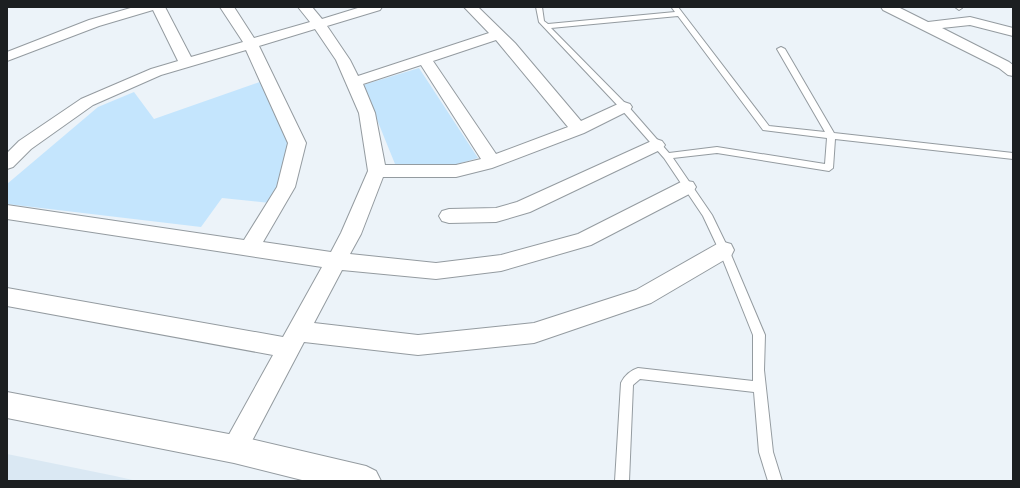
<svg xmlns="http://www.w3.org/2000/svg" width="1020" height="488" viewBox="0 0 1020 488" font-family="Signika,sans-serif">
	<rect width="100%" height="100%" fill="#ecf3f9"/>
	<!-- built -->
	<polygon fill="#dae8f3" points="7,454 115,476 137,481 7,481"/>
	<!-- green -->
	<g fill="#c4e5fd">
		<polygon points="419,68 478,158 454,165 395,164 363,85"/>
		<polygon points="271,78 294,162 270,203 222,198 201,227 7,204 7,184 98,107 134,92 154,119"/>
	</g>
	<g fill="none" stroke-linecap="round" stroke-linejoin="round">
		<defs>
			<g id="lane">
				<path d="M536,7H542L544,21L548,24L675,12L672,8L678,7L769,126L825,132L777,49L781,47L785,49L834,133L1013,153V159L835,139L833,168L829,171L717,153L673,158L712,215L729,250L765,335L764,370L773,452L782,481H768L759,452L754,392L640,379L633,385L629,481H615L621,383C624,376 631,370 638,368L753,381V335L719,250L703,216L664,158L621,109L539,22ZM678,16L763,130L827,138L825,164L717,147L669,153L627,105L551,28Z"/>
				<polygon points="955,7 962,7 962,8 959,10"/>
			</g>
			<g id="street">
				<path d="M134,7H165L191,57L243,42L220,7H234L254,38L310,22L298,7H312L322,19L361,7H382L380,10L327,26L350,60L358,76L489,33L464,7H478L515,43L581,121L618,104L624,102L630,104L632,107L630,110L584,133L492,168L456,177H383L361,234L350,254L436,263L501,255L578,234L681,182L687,181L693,182L696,187L693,192L591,245L501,271L436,279L342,270L314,323L418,335L534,323L636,290L717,244L724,242L731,244L734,250L731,256L651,303L534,343L418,355L304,342L243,458L234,462L225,458L221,449L273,355L7,306V288L283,337L322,267L7,219V205L244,240L277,187L288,143L246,50L161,75L93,105L31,149L13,167L7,169V153L19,141L81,99L151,69L178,61L153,10L99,26L7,61V52L89,20ZM315,29L336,60L359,113L368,171L341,233L331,252L263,242L295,187L306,143L259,46ZM496,40L568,127L496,154L433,61ZM421,65L481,159L456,165H385L375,113L363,84Z"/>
				<polygon points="881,7 898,7 928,22 970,17 1013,28 1013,36 970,25 942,28 1009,62 1013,65 1013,76 1008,75 999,68 883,10"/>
				<polygon points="656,139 662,141 665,145 662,149 530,212 496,222 449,223 442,221 439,216 442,211 449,209 496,208 517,202"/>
			</g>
			<polygon id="secondary" points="7,392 234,435 366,466 376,471 381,481 306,481 234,463 7,418"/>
		</defs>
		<!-- lane casing -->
		<use href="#lane" stroke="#949ba0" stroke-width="2"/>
		<!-- street casing -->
		<use href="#street" stroke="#949ba0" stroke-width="2"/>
		<!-- secondary casing -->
		<use href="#secondary" stroke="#949ba0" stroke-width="2"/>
		<!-- lane -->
		<use href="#lane" fill="#fff" fill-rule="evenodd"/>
		<!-- street -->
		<use href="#street" fill="#fff" fill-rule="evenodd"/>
		<!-- secondary -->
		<use href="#secondary" fill="#fff" fill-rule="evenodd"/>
	</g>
	<!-- border -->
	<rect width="1020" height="488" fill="none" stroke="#1c1f21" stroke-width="16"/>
</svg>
